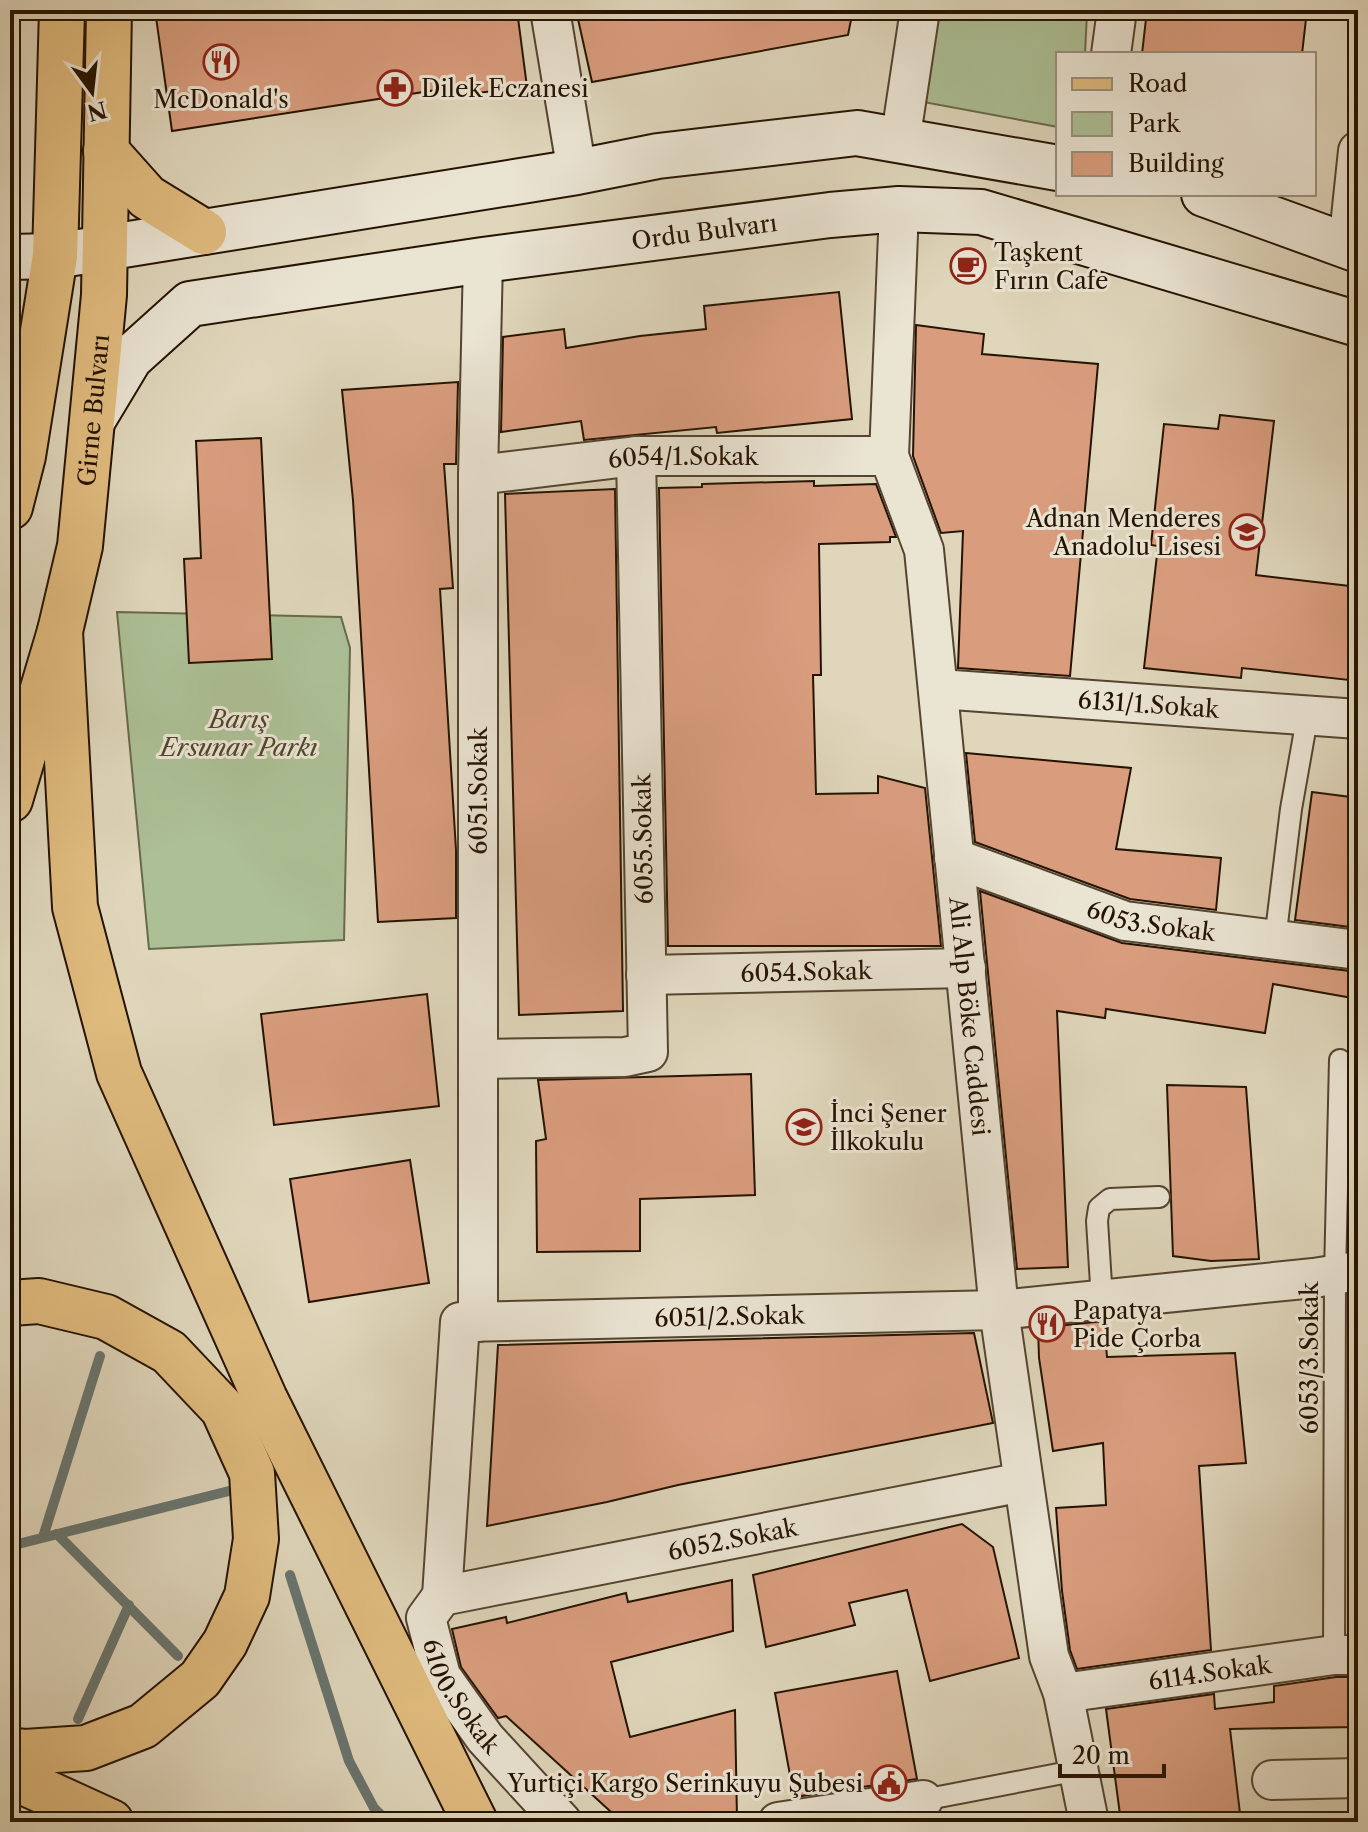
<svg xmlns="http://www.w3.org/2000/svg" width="1368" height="1832" viewBox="0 0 1368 1832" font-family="'Libre Caslon Text',serif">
	<rect width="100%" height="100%" fill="#dfd6bb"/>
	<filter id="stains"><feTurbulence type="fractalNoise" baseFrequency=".0025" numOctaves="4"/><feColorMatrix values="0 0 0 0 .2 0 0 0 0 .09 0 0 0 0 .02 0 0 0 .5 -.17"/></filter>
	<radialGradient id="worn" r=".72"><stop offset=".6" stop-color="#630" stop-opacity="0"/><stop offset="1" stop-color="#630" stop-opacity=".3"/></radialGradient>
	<!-- green -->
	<g fill="#acbf95" stroke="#68694b" stroke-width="2">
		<polygon points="933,10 1061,10 1087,13 1085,54 1058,54 1058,127 918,101"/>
		<polygon points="117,612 341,617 350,648 344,940 149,949"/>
		<polygon points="1355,1075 1358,1076 1358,1257 1344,1258"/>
	</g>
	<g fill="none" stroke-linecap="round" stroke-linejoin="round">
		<!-- stream -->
		<g stroke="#69756f" stroke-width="10">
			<polyline points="57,1534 178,1656"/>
			<polyline points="43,1537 100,1356"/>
			<polyline points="10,1546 229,1491"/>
			<polyline points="290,1575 349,1761 374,1808 388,1822"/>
			<polyline points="78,1719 129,1605"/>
		</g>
	</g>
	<!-- building -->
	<g fill="#d99d7e" stroke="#251301" stroke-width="2">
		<polygon points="155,10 517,10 527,87 444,97 443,89 172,131"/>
		<polygon points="576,10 853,10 848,35 592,82"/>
		<polygon points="1147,10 1307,10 1302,54 1142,54"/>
		<polygon points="839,292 852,419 717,433 716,427 584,440 581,421 501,432 503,337 564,329 566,348 640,336 706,329 704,306"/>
		<polygon points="916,325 984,334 982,354 1098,364 1070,676 958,668 963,531 941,533 913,456"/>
		<polygon points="458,382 456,464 444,464 453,588 440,589 456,850 456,918 378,922 353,500 342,390"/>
		<polygon points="1220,415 1274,421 1256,575 1358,587 1358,681 1242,668 1241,678 1144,668 1158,546 1151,545 1164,424 1218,429"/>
		<polygon points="261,438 272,659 189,663 184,559 201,558 196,441"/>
		<polygon points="814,481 814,486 876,484 896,537 890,537 890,542 819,544 821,675 813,675 816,794 878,793 878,776 925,788 941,946 668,946 659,488 702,487 702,484"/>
		<polygon points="615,489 623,1011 519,1015 505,494"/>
		<polygon points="966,753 1131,768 1116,849 1221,858 1216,910 1130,899 975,842"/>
		<polygon points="1312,792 1358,798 1358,928 1295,920"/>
		<polygon points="980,891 1122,943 1358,972 1358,999 1273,984 1265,1033 1106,1009 1105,1018 1057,1011 1068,1267 1017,1269"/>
		<polygon points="427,994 439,1106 274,1125 261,1014"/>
		<polygon points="751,1074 755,1195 640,1199 640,1251 537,1252 536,1141 546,1139 538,1080"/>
		<polygon points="1167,1085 1246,1087 1259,1259 1211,1261 1173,1256"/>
		<polygon points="410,1160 429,1283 309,1302 290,1179"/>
		<polygon points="1104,1321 1107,1357 1235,1353 1246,1463 1199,1466 1211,1650 1077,1669 1070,1650 1062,1591 1056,1508 1106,1505 1103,1443 1053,1451 1039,1358 1038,1328"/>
		<polygon points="974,1333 993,1423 678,1485 607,1502 487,1526 498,1345"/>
		<polygon points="962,1524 993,1547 1019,1658 930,1681 907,1590 849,1603 855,1625 766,1647 753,1575"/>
		<polygon points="732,1580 733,1631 611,1662 630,1737 735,1710 737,1819 722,1822 622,1822 506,1716 498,1718 461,1667 452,1629 506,1617 507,1623 626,1593 628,1602"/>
		<polygon points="897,1671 917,1779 794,1797 775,1693"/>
		<polygon points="1336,1677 1358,1677 1358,1727 1230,1729 1241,1822 1121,1822 1106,1709 1214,1694 1215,1709 1274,1702 1274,1686"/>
	</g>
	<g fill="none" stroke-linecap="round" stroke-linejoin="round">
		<defs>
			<g id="lane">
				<polyline points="1275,940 1291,809 1308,713"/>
				<polyline points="1102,1300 1097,1221 1099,1208 1110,1199 1159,1197"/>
				<polyline points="1334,1655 1335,1275 1340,1060"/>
				<polyline points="926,1822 923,1800 1079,1770"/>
			</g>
			<g id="street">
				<polyline points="550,10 577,172"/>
				<polyline points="1111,54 1117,10"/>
				<polyline points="900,142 920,10"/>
				<path id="s1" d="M899,209L889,456L924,550L999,1310L1049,1656L1063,1693L1089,1822"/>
				<polyline points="1348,246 1358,151"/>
				<path id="s2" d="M478,475L636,456H889"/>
				<path id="s3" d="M939,689L1358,719"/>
				<path id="s4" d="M954,858L1125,921L1358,950"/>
				<path id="s5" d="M646,975L966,968"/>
				<polyline points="478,1059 625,1057 648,1052 636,456"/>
				<polyline points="478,1322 478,475 483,260"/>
				<path id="s6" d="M442,1596L460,1322L999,1310L1314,1278L1358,1271"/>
				<path id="s7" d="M442,1596L1023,1482"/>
				<path id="s8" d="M442,1596L426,1618L441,1676L485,1738L562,1822"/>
				<path id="s9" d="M1063,1693L1334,1655H1358"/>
				<polyline points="1272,1780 1358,1778"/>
				<polyline points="778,1822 923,1800"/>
			</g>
			<g id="secondary">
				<polyline points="1204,194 1358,250"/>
				<polyline points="10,257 55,256 577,172 658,156 857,133 1058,168"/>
				<path id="s10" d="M94,418L130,358L190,304L483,260L830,215L899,209L981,212L1358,324"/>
			</g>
			<g id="primary">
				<polyline points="106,151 147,197 204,232"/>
				<polyline points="10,507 23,456 55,256 62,10"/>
				<path id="s11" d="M10,800L60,631L80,546L104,295L109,10"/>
			</g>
			<g id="highway">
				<polyline points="60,631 75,907 119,1073 265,1399 475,1822"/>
				<polyline points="10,1303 39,1301 106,1317 169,1352 223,1409 252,1473 256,1539 247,1596 225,1643 200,1679 143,1726 86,1748 25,1752 10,1750"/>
				<polyline points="10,1776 111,1822"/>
			</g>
		</defs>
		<!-- lane casing -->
		<use href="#lane" stroke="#544430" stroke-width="24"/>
		<!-- street casing -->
		<use href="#street" stroke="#544430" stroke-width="42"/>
		<!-- secondary casing -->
		<use href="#secondary" stroke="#251301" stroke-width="48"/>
		<!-- primary casing -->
		<use href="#primary" stroke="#251301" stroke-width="48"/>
		<!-- highway casing -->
		<use href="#highway" stroke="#251301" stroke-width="48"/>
		<!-- lane -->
		<use href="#lane" stroke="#eae4d3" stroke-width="20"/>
		<!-- street -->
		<use href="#street" stroke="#eae4d3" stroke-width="38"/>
		<!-- secondary -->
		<use href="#secondary" stroke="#eae4d3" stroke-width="44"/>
		<!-- primary -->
		<use href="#primary" stroke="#e0bb7e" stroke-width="44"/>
		<!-- highway -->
		<use href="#highway" stroke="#e0bb7e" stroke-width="44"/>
	</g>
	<!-- icons -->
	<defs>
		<symbol id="restaurant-ring" viewBox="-11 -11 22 22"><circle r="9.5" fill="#eae4d3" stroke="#8f2418" stroke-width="1.5"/><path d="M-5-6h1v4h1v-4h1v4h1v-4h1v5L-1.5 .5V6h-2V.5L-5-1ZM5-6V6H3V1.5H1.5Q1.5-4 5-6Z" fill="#8f2418"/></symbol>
		<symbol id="pharmacy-ring" viewBox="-11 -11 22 22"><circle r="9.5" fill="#eae4d3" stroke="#8f2418" stroke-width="1.5"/><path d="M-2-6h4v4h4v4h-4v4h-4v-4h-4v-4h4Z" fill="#8f2418"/></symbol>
		<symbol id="cafe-ring" viewBox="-11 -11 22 22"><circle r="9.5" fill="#eae4d3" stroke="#8f2418" stroke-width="1.5"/><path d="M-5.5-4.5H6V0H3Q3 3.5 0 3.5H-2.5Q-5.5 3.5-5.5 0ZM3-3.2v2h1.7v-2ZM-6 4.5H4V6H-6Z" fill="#8f2418"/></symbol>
		<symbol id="school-ring" viewBox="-11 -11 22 22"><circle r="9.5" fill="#eae4d3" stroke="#8f2418" stroke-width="1.5"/><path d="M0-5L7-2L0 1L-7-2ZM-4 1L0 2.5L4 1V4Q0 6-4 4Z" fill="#8f2418"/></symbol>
		<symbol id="civic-ring" viewBox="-11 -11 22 22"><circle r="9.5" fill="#eae4d3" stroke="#8f2418" stroke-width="1.5"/><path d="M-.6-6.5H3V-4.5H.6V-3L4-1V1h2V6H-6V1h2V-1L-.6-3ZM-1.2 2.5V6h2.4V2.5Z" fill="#8f2418"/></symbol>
	</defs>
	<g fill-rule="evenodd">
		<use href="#restaurant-ring" x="201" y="42" width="40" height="40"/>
		<use href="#pharmacy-ring" x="375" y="68" width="40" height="40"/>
		<use href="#cafe-ring" x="948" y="246" width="40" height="40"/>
		<use href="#school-ring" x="1227" y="512" width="40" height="40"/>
		<use href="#school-ring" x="784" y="1107" width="40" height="40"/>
		<use href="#restaurant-ring" x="1027" y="1304" width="40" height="40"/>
		<use href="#civic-ring" x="869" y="1763" width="40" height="40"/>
	</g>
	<g text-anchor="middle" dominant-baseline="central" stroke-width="6" stroke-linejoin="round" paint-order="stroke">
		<!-- poi labels -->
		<g font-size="24" fill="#251301" stroke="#eae4d3" text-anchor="start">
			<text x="421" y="88">Dilek Eczanesi</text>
			<text x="221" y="99" text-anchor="middle">McDonald's</text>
			<text x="994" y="252">Taşkent<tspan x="994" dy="28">Fırın Cafe</tspan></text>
			<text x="1221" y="518" text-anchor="end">Adnan Menderes<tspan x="1221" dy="28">Anadolu Lisesi</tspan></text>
			<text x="830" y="1113">İnci Şener<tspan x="830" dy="28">İlkokulu</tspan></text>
			<text x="1073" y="1310">Papatya<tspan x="1073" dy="28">Pide Çorba</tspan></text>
			<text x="863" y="1783" text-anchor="end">Yurtiçi Kargo Serinkuyu Şubesi</text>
		</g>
		<!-- street labels -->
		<g font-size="24" fill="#251301" stroke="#eae4d3">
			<text stroke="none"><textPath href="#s10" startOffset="670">Ordu Bulvarı</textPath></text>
			<text stroke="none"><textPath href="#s11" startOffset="400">Girne Bulvarı</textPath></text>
			<text stroke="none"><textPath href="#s2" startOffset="206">6054/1.Sokak</textPath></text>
			<text stroke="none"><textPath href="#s3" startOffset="210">6131/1.Sokak</textPath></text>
			<text transform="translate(478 791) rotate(-90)">6051.Sokak</text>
			<text transform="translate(643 839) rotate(-91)">6055.Sokak</text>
			<text stroke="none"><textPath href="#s4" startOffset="208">6053.Sokak</textPath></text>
			<text stroke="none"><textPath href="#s5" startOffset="160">6054.Sokak</textPath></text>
			<text stroke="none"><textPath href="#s1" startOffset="816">Ali Alp Böke Caddesi</textPath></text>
			<text stroke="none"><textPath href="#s6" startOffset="544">6051/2.Sokak</textPath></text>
			<text transform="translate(1309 1358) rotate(-90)">6053/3.Sokak</text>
			<text stroke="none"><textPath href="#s7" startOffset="296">6052.Sokak</textPath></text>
			<text stroke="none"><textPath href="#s9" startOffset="148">6114.Sokak</textPath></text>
			<text stroke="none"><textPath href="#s8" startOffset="114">6100.Sokak</textPath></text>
		</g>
		<!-- park labels -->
		<g font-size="24" font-style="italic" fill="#4e472d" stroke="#eae4d3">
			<text x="239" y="719">Barış<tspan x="239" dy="28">Ersunar Parkı</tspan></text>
		</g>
	</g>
	<!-- margin -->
	<rect width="1368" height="1832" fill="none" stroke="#dfd6bb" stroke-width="40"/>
	<rect x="12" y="12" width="1344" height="1808" fill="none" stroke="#251301" stroke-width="4"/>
	<rect x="20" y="20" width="1328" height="1792" fill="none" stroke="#251301" stroke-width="2"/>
	<!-- legend -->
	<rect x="1056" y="52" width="260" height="144" fill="#eae4d3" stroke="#9b907f" stroke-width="2"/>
	<rect x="1072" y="78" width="40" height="12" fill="#e0bb7e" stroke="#9b907f" stroke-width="2"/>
	<text x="1128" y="92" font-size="24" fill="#251301">Road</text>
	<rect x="1072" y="112" width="40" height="24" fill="#acbf95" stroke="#9b907f" stroke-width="2"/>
	<text x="1128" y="132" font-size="24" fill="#251301">Park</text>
	<rect x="1072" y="152" width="40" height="24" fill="#d99d7e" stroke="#9b907f" stroke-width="2"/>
	<text x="1128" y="172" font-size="24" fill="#251301">Building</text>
	<!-- north arrow -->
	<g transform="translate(92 92) rotate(165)" stroke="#eae4d3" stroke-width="6" paint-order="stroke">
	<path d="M0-6L14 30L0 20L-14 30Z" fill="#251301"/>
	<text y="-12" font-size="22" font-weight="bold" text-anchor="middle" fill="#251301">N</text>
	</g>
	<!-- scale -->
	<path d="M1060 1764v12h104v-12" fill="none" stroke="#251301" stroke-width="4"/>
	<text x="1072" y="1764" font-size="24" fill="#251301" stroke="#eae4d3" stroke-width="6" paint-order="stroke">20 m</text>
	<rect width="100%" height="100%" filter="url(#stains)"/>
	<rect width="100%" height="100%" fill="url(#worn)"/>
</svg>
